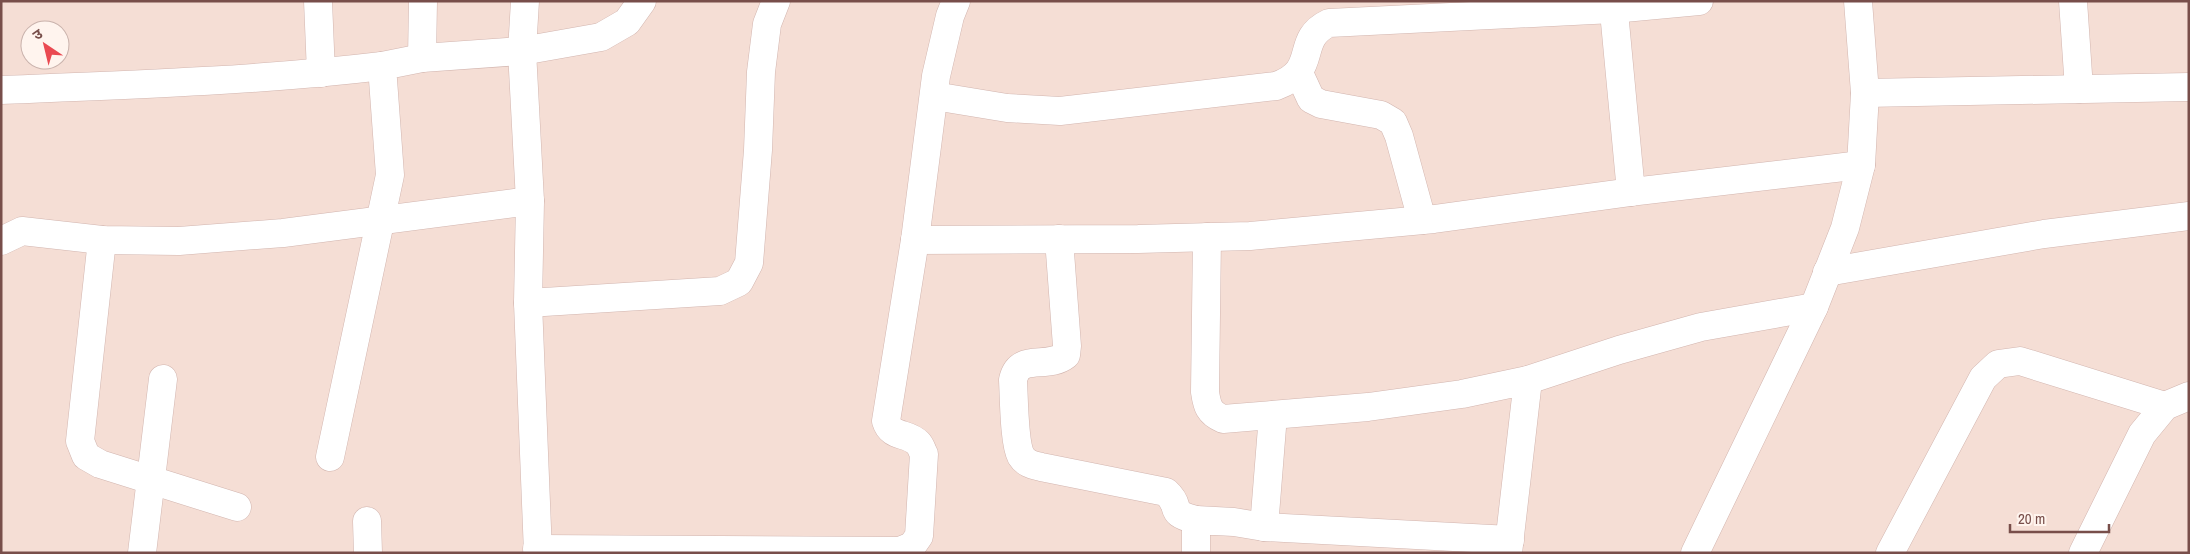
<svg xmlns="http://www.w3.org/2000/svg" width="2190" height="554" viewBox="0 0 2190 554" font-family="'Archivo Narrow','Noto Sans Devanagari',sans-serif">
	<rect width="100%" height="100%" fill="#fdeee7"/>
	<!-- residential -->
	<path fill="#f5ded5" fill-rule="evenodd" d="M1,1H2189V553H1ZM30,30H60V60H30Z"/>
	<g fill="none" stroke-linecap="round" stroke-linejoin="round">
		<defs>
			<g id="minor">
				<polyline points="318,1 321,73"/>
				<polyline points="525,1 522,51 530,201 528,303 538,553"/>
				<polyline points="1613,1 1631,192"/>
				<polyline points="2073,1 2079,89"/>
				<polyline points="422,58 423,1"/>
				<polyline points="1299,73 1311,99 1321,104 1381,115 1393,122 1399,136 1422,220"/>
				<path d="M1,90C128,85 256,81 382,66"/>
				<polyline points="1865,93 2189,87"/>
				<path d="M934,96L1007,108L1060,111L1276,86C1321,70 1293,40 1329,23L1613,9L1699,1"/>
				<path d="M1207,237L1205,392C1207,406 1209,413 1223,419L1368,407L1462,394L1528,380L1508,553"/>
				<path d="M1059,239L1067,346L1066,355C1047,370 1019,352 1013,380C1014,397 1014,443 1021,456C1026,464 1033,465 1041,467L1166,492C1184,508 1165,512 1196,520"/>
				<polyline points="102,240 80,441 86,456 100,464 237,507"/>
				<polyline points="915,240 1138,239 1250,236 1434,219 1631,192 1861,165"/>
				<polyline points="1,241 22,231 102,240 179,241 283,233 530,201"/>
				<polyline points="1827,272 2044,234 2189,216"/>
				<polyline points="528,303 720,291 739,282 749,263 758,150 761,72 767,24 776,1"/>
				<polyline points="1528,380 1619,350 1701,327 1814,307"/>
				<polyline points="330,457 390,175 382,66 422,58 522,51 601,37 627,22 642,1"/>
				<polyline points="367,521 368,553"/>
				<polyline points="1264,527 1273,415"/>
				<path d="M537,549L900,551L912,546L919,536L924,454C922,451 921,446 918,443C907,432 891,438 886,421L915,240L936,76L950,16L956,1"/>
				<polyline points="142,553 163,379"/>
				<polyline points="1196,553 1196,520 1234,522 1264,527 1510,540"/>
				<polyline points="1695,553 1814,307 1845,228 1861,165 1865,93 1858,1"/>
				<polyline points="1890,553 1983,378 1998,364 2020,361 2165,406"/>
				<polyline points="2083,553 2142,434 2165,406 2189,396"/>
			</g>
		</defs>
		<!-- minor casing -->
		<use href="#minor" stroke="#d2b5af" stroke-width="29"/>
		<!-- minor -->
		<use href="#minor" stroke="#fff" stroke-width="28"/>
	</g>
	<!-- border -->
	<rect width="2190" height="554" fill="none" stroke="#784e4a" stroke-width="5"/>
	<!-- north arrow -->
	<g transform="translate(45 45) rotate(325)"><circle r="24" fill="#fff4ee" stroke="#c9b2ac"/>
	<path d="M0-4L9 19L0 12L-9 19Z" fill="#ea4951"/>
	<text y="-8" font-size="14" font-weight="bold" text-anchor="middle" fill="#784e4a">उ</text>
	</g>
	<!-- scale -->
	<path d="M2010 524v8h99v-8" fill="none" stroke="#784e4a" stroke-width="2.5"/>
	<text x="2018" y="524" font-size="15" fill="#784e4a" stroke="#fff4ee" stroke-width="4" paint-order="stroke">20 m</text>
</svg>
